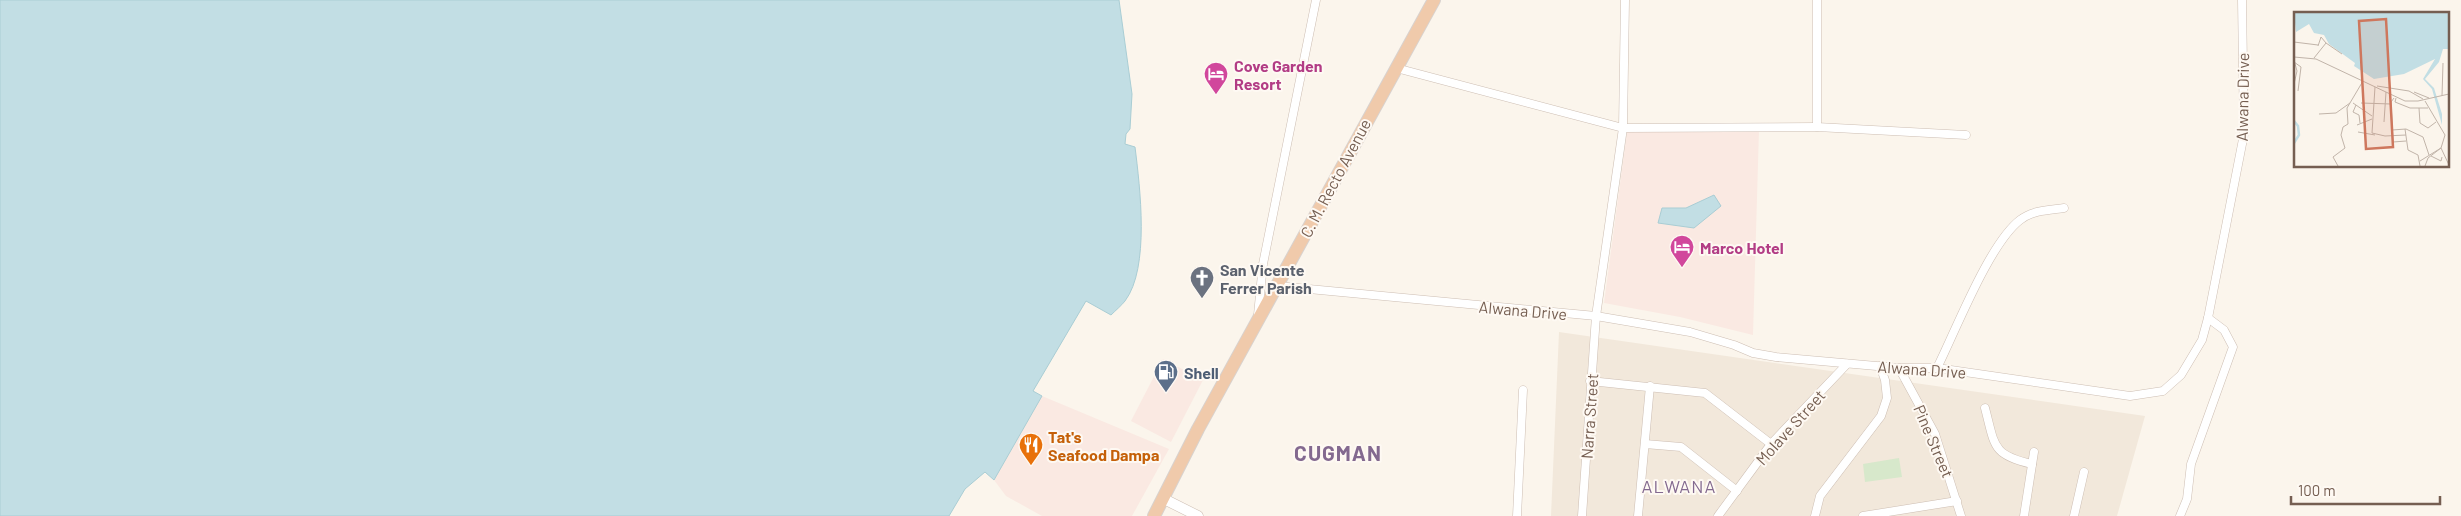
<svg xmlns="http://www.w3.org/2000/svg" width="2461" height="516" viewBox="0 0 2461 516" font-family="Barlow,sans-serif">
	<rect width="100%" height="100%" fill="#fbf5ec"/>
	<!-- residential -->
	<polygon fill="#f2e8db" points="1559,332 2145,416 2117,516 1551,516"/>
	<!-- commercial -->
	<g fill="#fae9e2">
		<polygon points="1759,130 1753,335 1680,317 1604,303 1627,132"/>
		<polygon points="1163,359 1203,380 1171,442 1131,421"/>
		<polygon points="1042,396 1169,449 1132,516 1042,516 1006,496 994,480"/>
	</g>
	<!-- green -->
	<polygon fill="#d7e8cb" points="1899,458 1902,477 1865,482 1863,464"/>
	<!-- water -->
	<g fill="#c2dee4" stroke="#a9cdd4">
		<path d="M0,0H1119L1132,94L1130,129L1126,134L1125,144L1135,147C1140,187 1150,268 1125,301C1121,306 1116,310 1111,315L1086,301L1033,391L1042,396L994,480L985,472L965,489L949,516H0Z"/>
		<polygon points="1714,195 1721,206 1694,228 1658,223 1662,208 1686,208"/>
	</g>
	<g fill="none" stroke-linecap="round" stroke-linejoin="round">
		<defs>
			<g id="minor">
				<polyline points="1817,0 1817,127"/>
				<polyline points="1396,68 1623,128 1817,127 1966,135"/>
				<polyline points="1277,286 1596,316 1690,332 1734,345 1753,353 1776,357 1899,368 1937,368 2130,396 2163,391 2181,375 2202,340 2208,318 2244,134 2242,0"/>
				<polyline points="1258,315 1263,264 1316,0"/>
				<polyline points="1899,368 1935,434 1961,516"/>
				<path d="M1937,368C1956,330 1989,244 2020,220C2033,210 2049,210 2064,208"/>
				<polyline points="1590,381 1705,393 1771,444"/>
				<path d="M1985,408C1995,446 1992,455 2032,464"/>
				<polyline points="1645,444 1681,447 1737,491"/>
				<polyline points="1517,516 1523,390"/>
				<polyline points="1582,516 1596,316 1623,128 1625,0"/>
				<polyline points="1638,516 1650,386"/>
				<polyline points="1718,516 1771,444 1847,364"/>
				<polyline points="1815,516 1820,496 1881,416 1887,398 1885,380 1880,366"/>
				<polyline points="1863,516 1957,501"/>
				<polyline points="2024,516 2034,452"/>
				<polyline points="2074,516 2084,472"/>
				<polyline points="2180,516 2187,499 2191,464 2233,347 2224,330 2208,318"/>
			</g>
			<polyline id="tertiary" points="1164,499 1198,516"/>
			<polyline id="trunk" points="1154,516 1198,429 1434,0"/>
		</defs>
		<!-- minor casing -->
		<use href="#minor" stroke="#cdbeb3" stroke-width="9"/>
		<!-- tertiary casing -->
		<use href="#tertiary" stroke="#cdbeb3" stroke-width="11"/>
		<!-- trunk casing -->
		<use href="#trunk" stroke="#d8d2ce" stroke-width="14"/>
		<!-- minor -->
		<use href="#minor" stroke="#fff" stroke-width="8"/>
		<!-- tertiary -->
		<use href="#tertiary" stroke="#fff" stroke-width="10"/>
		<!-- trunk -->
		<use href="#trunk" stroke="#f0caab" stroke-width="12"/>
	</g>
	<!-- icons -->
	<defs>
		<symbol id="hotel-pin" viewBox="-11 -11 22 30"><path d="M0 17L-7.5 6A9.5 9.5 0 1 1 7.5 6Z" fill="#d1479c" stroke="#fef9f3"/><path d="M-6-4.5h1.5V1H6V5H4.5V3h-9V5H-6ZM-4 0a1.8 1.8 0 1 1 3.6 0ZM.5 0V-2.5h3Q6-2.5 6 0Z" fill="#fff"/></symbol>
		<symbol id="church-pin" viewBox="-11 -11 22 30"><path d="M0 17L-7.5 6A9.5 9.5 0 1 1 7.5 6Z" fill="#6b7280" stroke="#fef9f3"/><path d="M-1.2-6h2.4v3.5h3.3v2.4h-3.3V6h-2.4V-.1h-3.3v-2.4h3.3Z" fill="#fff"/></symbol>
		<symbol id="fuel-pin" viewBox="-11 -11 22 30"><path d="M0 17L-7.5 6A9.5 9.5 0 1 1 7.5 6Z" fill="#5c6f8a" stroke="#fef9f3"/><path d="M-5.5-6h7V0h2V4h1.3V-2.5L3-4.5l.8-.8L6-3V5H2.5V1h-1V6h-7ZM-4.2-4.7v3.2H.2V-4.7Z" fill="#fff"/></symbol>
		<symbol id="restaurant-pin" viewBox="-11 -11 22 30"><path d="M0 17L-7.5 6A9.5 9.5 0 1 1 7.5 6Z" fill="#e8710a" stroke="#fef9f3"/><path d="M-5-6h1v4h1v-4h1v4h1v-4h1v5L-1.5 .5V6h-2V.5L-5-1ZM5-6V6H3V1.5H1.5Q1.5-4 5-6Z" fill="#fff"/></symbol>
	</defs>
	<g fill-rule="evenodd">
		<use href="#hotel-pin" x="1202" y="60" width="28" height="38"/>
		<use href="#hotel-pin" x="1668" y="233" width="28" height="38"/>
		<use href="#church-pin" x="1188" y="264" width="28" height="38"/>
		<use href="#fuel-pin" x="1152" y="358" width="28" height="38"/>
		<use href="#restaurant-pin" x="1017" y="431" width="28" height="38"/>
	</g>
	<g text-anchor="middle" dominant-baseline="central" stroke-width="4" stroke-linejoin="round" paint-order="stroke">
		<!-- hotel labels -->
		<g font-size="16" font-weight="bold" fill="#b23c85" stroke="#fef9f3" text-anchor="start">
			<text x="1234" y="65">Cove Garden<tspan x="1234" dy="18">Resort</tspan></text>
			<text x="1700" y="247">Marco Hotel</text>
		</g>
		<!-- street labels -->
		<g font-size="16" fill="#755e51" stroke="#fef9f3">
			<text transform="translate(2242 97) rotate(-89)">Alwana Drive</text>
			<text transform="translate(1335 178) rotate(-62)">C. M. Recto Avenue</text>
			<text transform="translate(1523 310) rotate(5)">Alwana Drive</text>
			<text transform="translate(1922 369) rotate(4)">Alwana Drive</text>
			<text transform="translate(1589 416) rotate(-86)">Narra Street</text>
			<text transform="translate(1790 427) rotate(-48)">Molave Street</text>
			<text transform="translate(1934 441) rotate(67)">Pine Street</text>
		</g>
		<!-- worship labels -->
		<g font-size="16" font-weight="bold" fill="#5b616d" stroke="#fef9f3" text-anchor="start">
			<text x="1220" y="269">San Vicente<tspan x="1220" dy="18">Ferrer Parish</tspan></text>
		</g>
		<!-- service labels -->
		<g font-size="16" font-weight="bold" fill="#4e5e75" stroke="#fef9f3" text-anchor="start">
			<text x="1184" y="372">Shell</text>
		</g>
		<!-- food labels -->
		<g font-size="16" font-weight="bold" fill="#c56008" stroke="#fef9f3" text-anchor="start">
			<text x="1048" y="436">Tat's<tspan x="1048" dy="18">Seafood Dampa</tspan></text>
		</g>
		<!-- neighbourhood labels -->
		<g font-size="18" letter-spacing="1" fill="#83698f" stroke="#fef9f3">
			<text x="1679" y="486">ALWANA</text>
		</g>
		<!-- district labels -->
		<g font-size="21" font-weight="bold" letter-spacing="1" fill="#83698f" stroke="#fef9f3">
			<text x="1338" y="452">CUGMAN</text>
		</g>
	</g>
	<!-- overview -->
	<g transform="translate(2294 12)">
		<rect width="155" height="155" fill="#fbf5ec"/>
		<path d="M0,1H155V37H149L145,50L131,67L140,76L148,102V113L155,121L148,113L138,77L129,67L141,47L110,62L80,67L60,54L61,51L35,32L30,23L20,21L15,12L2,20Z" fill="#c2dee4"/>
		<path fill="none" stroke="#c2dee4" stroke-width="2.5" d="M0,109L4,114L5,123L0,131"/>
		<path fill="none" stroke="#c1b4a9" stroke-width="1" d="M0,30L24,33M24,34L27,25L32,31M0,45L22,47L111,89H124L155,82M20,46L32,31L48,42M0,48L3,59L0,72M0,50L7,55L4,79M83,74L115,79L129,87M81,75L78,121L91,124L112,123M120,80L135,86M148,84L149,51M100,86L97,90L99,130L112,129M102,86L101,90L116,96H134M131,89L151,123L147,136L155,153M59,91L78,104M67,91L97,92M62,93L59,100L65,103L66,111M125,96L126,111L134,116L142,110M25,102L42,101L56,91M90,110L92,80M63,113L78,107M111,117L114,138L124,143L126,154M98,118L112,117L129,125L135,143M64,120L81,123M137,144L147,149L148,145M126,149L147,136M44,154L39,145L51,136L47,123L49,115L54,112L53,96L69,69M131,154L134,146L147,136"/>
		<path fill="#ce775d" fill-opacity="0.15" stroke="#ce775d" stroke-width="2.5" d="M92,7L99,135L72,137L65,9Z"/>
		<rect width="155" height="155" fill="none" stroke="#755e51" stroke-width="2.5"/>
	</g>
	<!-- scale -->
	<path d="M2291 496v8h149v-8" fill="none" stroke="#755e51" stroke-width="2.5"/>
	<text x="2298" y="496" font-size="15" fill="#755e51" stroke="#fef9f3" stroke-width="4" paint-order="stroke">100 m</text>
</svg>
